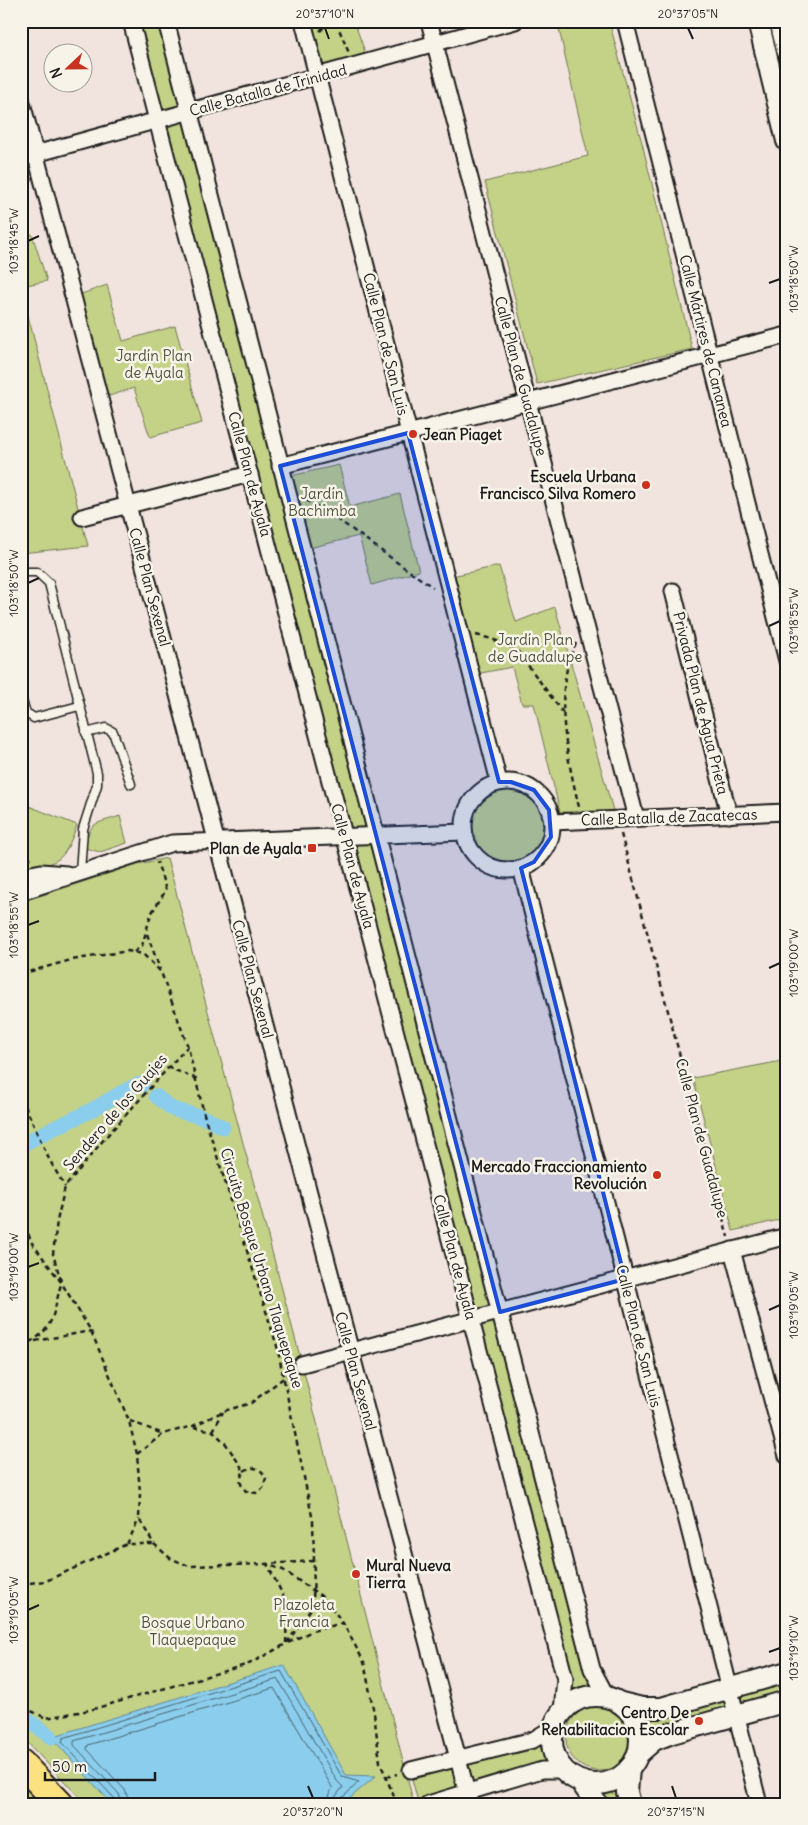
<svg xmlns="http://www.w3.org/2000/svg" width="808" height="1825" viewBox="0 0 808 1825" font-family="Delius,sans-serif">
	<rect width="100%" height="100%" fill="#f1e3dd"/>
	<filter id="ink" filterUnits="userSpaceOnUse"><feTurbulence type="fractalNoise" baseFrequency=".02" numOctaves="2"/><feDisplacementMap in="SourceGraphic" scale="10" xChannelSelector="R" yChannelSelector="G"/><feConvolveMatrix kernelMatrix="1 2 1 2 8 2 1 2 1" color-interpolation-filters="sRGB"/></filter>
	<g filter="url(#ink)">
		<!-- green -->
		<g fill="#c3d287" stroke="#707752">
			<polygon points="131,21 162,21 190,114 371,833 345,838"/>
			<polygon points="309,21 354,21 366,55 323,68"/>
			<polygon points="576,21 609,21 642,143 692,349 537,384 485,182 588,156 558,25"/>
			<polygon points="32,234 47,281 21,286 21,236"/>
			<polygon points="107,285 123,341 175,326 202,423 150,437 134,388 100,399 73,297"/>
			<polygon points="21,289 88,546 21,553"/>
			<polygon points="339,465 350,507 400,494 419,571 372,585 359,536 309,548 286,477"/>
			<polygon points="499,566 516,622 555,607 614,814 560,812 534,704 522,704 512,667 476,674 452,576"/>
			<circle cx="508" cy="826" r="44"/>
			<path d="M21,803L77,825C62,865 61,860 21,872Z"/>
			<path d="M120,816L127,843L100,852L85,848C90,820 94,825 120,816Z"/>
			<polygon points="377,836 496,1313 471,1319 346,842"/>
			<polygon points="167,858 302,1364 414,1804 86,1804 21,1736 21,902 138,864"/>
			<polygon points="787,1060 787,1218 733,1231 693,1078"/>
			<polygon points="497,1316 601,1696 583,1698 566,1707 475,1321"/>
			<polygon points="787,1675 787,1701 654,1740 645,1708"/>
			<circle cx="599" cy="1738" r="33"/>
			<polygon points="539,1741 546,1767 468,1788 461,1762"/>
			<polygon points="457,1763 464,1789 418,1802 411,1775"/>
			<polygon points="623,1775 627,1804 597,1804 583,1785 611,1784"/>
			<polygon points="21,1784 41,1804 21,1804"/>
		</g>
		<!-- water -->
		<polygon fill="#8bcdec" stroke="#5f8699" points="284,1665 346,1775 376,1776 343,1804 112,1804 51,1737"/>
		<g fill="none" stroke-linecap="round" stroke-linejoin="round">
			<!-- shore -->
			<g stroke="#48636f" stroke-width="1">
				<polyline points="116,1804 114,1798 62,1742 63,1738 281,1671 342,1777 359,1782 342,1798 341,1804"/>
				<polyline points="122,1804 119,1794 74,1745 74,1741 278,1679 337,1781 343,1787 336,1796 334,1804"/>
				<polyline points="130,1804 125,1790 87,1749 88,1745 274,1688 332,1787 327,1804"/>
			</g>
			<!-- canal -->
			<g stroke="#8bcdec" stroke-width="15">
				<polyline points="156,1096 172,1109 205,1118 223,1127"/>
				<path d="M21,1146C45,1130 71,1122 95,1108C110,1100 123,1090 140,1084L142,1085"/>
				<polyline points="21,1715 51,1737"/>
			</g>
			<defs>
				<g id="service">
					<polyline points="21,572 37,572 49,583 97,773 97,785 83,829 80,872"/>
					<polyline points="21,698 26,713 34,718 79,706"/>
					<polyline points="86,733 106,728 113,732 131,784"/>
				</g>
				<g id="minor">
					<polyline points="131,21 565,1679 562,1711"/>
					<polyline points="166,21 592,1669 607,1697"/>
					<polyline points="303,21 499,782"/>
					<polyline points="429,21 636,818"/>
					<polyline points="625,21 787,661"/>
					<polyline points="21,99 470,1804"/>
					<polyline points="21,158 515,21"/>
					<polyline points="280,466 787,335"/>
					<polyline points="82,517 250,474"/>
					<polyline points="673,591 729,815"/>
					<circle cx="508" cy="826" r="44"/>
					<polyline points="552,822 787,812"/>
					<polyline points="521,868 759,1804"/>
					<polyline points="21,876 41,872 67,874"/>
					<polyline points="21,892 172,843 464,832"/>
					<polyline points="732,1250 787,1456"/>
					<polyline points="302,1364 787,1236"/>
					<polyline points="411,1770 533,1740 554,1727"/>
					<polyline points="428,1804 542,1770 564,1770"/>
				</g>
				<g id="tertiary">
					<polyline points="758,21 787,141"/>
					<polyline points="780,21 787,50"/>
					<circle cx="596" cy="1740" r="44"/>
					<polyline points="621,1703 642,1708 661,1708 787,1672"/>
					<polyline points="638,1754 654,1740 672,1733 787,1701"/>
					<polyline points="629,1769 627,1792 630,1804"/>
					<polyline points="580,1781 597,1804"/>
				</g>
				<polyline id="trunk" points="21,1763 60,1804"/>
			</defs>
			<!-- service casing -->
			<use href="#service" stroke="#1c1c1c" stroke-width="11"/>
			<!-- minor casing -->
			<use href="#minor" stroke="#1c1c1c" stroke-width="19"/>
			<!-- tertiary casing -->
			<use href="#tertiary" stroke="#1c1c1c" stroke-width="24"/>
			<!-- trunk casing -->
			<use href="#trunk" stroke="#1c1c1c" stroke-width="30"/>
			<!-- path -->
			<g stroke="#1c1c1c" stroke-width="2.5" stroke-dasharray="5 4" stroke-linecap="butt">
				<polyline points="336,22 349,53"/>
				<polyline points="320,31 323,28 337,21"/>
				<path d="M306,500C351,525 389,559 433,587"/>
				<polyline points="476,635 492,639 516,649 563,713"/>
				<path d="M576,643C552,692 567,756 579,807"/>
				<polyline points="621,834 728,1237"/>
				<polyline points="21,850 31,859"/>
				<polyline points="147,934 160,969"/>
				<polyline points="134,952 142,946 151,914 166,890 157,862"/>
				<polyline points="21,974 71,960 128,951 143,954 161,972 188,1047 205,1118 277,1346 313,1521 314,1561 313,1606 286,1644 249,1664 90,1710 46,1718 29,1710 21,1700"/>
				<polyline points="167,1067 197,1079"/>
				<polyline points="21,1097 49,1159 65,1187"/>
				<polyline points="21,1217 32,1243 61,1282 91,1331 129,1421 137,1454 140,1493 139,1519 154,1544 170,1558 189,1566 267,1564 283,1570 324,1598 343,1623 364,1662 374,1713 380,1762 397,1804"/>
				<polyline points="61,1281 53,1254 57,1221 65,1187 105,1138 187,1047"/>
				<polyline points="35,1341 91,1331"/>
				<path d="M21,1346C55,1332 52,1316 61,1284"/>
				<polyline points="130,1421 163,1434"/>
				<path d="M194,1427L213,1431L226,1444L244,1471C239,1479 239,1484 246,1491L256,1493L263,1488L266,1478C261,1468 254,1465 244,1471"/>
				<polyline points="213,1431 223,1412"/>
				<polyline points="137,1454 163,1434 193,1426 224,1411 251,1403 290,1373"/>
				<polyline points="127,1544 139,1519"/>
				<polyline points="314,1561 267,1564 287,1603 286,1644 312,1631 343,1623"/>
				<polyline points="21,1584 46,1581 127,1544 154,1544"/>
				<polyline points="386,1777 397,1774"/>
			</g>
			<!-- service -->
			<use href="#service" stroke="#f7f3e8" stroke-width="8"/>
			<!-- minor -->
			<use href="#minor" stroke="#f7f3e8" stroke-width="15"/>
			<!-- tertiary -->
			<use href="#tertiary" stroke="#f7f3e8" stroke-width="20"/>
			<!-- trunk -->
			<use href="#trunk" stroke="#fbe180" stroke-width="26"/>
		</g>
	</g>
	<!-- marked area -->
	<path fill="#1d4ed8" fill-opacity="0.2" stroke="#1d4ed8" stroke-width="4" stroke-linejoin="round" d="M408,433L499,782H511L534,790L549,810L551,837L534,862L521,868L625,1279L500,1312L280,466Z"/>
	<!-- ticks -->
	<path fill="none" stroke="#1c1c1c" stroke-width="2" d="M325,28L329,39M688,28L693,39M28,241L39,236M769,283L780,279M28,583L39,578M769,626L780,621M28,925L39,921M769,968L780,963M28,1267L39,1263M769,1310L780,1305M28,1610L39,1605M769,1652L780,1648M308,1786L313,1798M672,1786L676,1798"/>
	<!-- markers -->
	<g fill="#c8321e" stroke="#f7f3e8" stroke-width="2">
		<circle cx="413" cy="434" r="5"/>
		<circle cx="646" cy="485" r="5"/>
		<rect x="307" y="843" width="10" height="10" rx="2.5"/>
		<circle cx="657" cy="1175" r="5"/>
		<circle cx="356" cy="1574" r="5"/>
		<circle cx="699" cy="1721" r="5"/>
	</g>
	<g text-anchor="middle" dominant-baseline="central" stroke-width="5" stroke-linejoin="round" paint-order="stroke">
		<!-- street labels -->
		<g font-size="15" fill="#1c1c1c" stroke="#f7f3e8">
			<text transform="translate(268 90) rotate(-15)">Calle Batalla de Trinidad</text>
			<text transform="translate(706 341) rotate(76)">Calle Mártires de Cananea</text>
			<text transform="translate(386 344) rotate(76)">Calle Plan de San Luis</text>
			<text transform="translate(521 376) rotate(75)">Calle Plan de Guadalupe</text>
			<text transform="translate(250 474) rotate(75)">Calle Plan de Ayala</text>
			<text transform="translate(150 587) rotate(75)">Calle Plan Sexenal</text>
			<text transform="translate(701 703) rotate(76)">Privada Plan de Agua Prieta</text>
			<text transform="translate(669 817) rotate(-2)">Calle Batalla de Zacatecas</text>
			<text transform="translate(353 866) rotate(75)">Calle Plan de Ayala</text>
			<text transform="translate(253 979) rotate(75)">Calle Plan Sexenal</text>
			<text transform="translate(115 1112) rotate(-49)">Sendero de los Guajes</text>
			<text transform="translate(702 1138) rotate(75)">Calle Plan de Guadalupe</text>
			<text transform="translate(455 1257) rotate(75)">Calle Plan de Ayala</text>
			<text transform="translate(262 1268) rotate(73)">Circuito Bosque Urbano Tlaquepaque</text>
			<text transform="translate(639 1336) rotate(76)">Calle Plan de San Luis</text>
			<text transform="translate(356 1371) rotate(75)">Calle Plan Sexenal</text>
		</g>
		<!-- park labels -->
		<g font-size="15" fill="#4e533c" stroke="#f7f3e8">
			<text x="154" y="355">Jardín Plan<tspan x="154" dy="17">de Ayala</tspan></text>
			<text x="322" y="493">Jardín<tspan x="322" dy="17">Bachimba</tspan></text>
			<text x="535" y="639">Jardín Plan<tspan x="535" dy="17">de Guadalupe</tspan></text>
			<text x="304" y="1604">Plazoleta<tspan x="304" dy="17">Francia</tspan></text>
			<text x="193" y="1622">Bosque Urbano<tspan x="193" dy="17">Tlaquepaque</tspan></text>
		</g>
		<!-- poi labels -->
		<g font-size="15" font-weight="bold" fill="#1c1c1c" stroke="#f7f3e8" text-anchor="end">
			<text x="423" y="434" text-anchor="start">Jean Piaget</text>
			<text x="636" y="476">Escuela Urbana<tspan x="636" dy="17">Francisco Silva Romero</tspan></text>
			<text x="302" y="848">Plan de Ayala</text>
			<text x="647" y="1166">Mercado Fraccionamiento<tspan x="647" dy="17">Revolución</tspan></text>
			<text x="366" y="1565" text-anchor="start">Mural Nueva<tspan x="366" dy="17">Tierra</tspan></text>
			<text x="689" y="1712">Centro De<tspan x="689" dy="17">Rehabilitacion Escolar</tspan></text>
		</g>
	</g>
	<!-- margin -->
	<rect width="808" height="1825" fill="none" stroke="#f7f3e8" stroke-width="55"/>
	<!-- north arrow -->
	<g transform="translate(68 68) rotate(248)"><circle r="24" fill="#f7f3e8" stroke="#9f9d96"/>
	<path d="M0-4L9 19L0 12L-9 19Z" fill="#c8321e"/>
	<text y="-8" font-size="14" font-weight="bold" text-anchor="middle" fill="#1c1c1c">N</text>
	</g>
	<!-- scale -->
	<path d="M45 1772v8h110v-8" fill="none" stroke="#1c1c1c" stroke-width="2.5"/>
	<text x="52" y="1772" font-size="15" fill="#1c1c1c" stroke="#f7f3e8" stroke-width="4" paint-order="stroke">50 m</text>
	<rect x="28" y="28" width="752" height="1770" fill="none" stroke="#1c1c1c" stroke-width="2"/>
	<g font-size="12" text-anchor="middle" fill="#1c1c1c">
		<text x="325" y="18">20°37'10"N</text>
		<text x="688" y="18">20°37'05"N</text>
		<text transform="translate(14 241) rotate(-90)" y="4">103°18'45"W</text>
		<text transform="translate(794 279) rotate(-90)" y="4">103°18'50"W</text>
		<text transform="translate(14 583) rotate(-90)" y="4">103°18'50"W</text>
		<text transform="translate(794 621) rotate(-90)" y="4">103°18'55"W</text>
		<text transform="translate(14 925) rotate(-90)" y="4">103°18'55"W</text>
		<text transform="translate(794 963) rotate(-90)" y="4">103°19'00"W</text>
		<text transform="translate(14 1267) rotate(-90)" y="4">103°19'00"W</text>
		<text transform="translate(794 1305) rotate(-90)" y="4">103°19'05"W</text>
		<text transform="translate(14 1610) rotate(-90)" y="4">103°19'05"W</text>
		<text transform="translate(794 1648) rotate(-90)" y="4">103°19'10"W</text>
		<text x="313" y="1816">20°37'20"N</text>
		<text x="676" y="1816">20°37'15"N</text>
	</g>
</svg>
